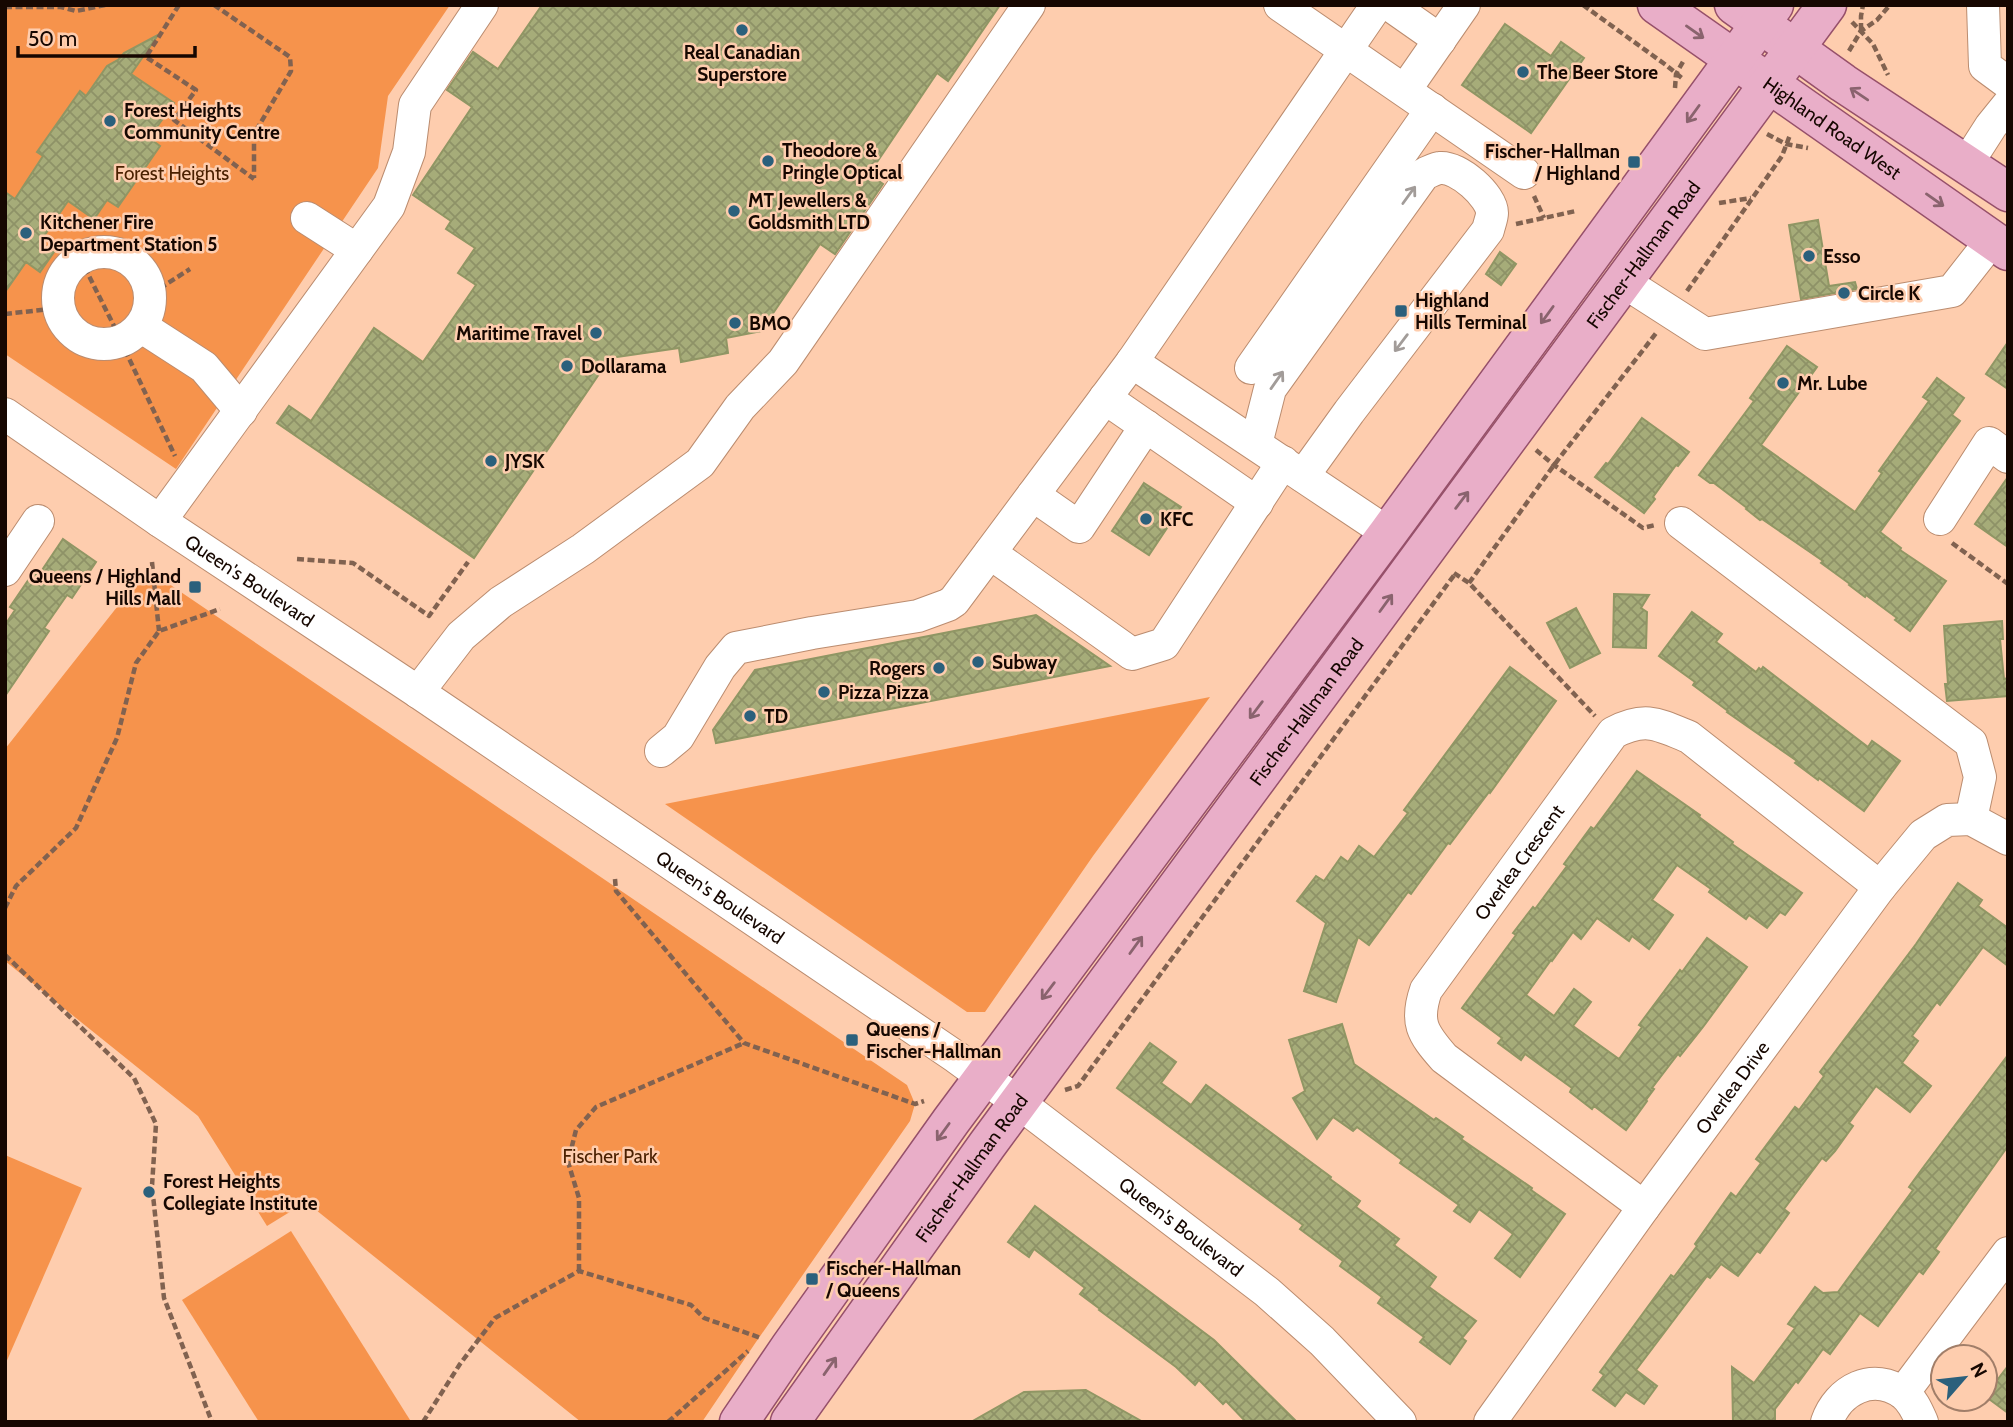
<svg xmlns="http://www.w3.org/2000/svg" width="2013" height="1427" viewBox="0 0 2013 1427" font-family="Cabin,sans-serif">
	<defs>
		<pattern id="building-cross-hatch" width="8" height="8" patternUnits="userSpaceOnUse" patternTransform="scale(1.75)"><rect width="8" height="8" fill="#a6ac79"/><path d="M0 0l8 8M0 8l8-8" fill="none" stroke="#8e9267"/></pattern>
	</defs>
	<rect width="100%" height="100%" fill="#fecdae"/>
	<!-- green -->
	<g fill="#f6934c">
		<polygon points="5,5 450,5 388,96 378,168 176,469 5,354"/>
		<polygon points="147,569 907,1085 915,1104 910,1121 756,1342 702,1422 581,1422 306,1202 267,1226 198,1116 5,961 5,749"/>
		<polygon points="1210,697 1093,856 985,1012 967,1012 665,804"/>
		<polygon points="5,1155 82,1188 5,1365"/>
		<polygon points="291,1231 410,1420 408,1422 259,1422 182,1300"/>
	</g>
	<!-- building -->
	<g fill="url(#building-cross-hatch)" stroke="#909664" stroke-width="2">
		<polygon points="542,5 1000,5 948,81 937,73 869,174 883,184 835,254 820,244 761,331 726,338 728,353 681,362 679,348 610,358 474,558 277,423 289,406 311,421 374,328 423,362 476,285 458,273 475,248 446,229 451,221 413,195 472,107 447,90 473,52 498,69"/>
		<polygon points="1505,24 1551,56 1561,42 1584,58 1531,133 1462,85"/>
		<polygon points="158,35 131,74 174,103 149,138 160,146 118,207 107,200 94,219 68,201 40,242 54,252 40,272 26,262 5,292 5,192 15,199 43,156 37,152 80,91 86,96 107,66 118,60 124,53"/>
		<polygon points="1818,220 1829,286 1855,282 1857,289 1801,299 1789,225"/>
		<polygon points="1500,252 1516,264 1501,285 1486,274"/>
		<polygon points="2008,342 2008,389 1986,374"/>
		<polygon points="1787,346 1817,367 1761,445 1855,512 1882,473 1879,471 1929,401 1923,397 1937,378 1964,398 1952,415 1960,421 1880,532 1901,548 1900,550 1946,581 1910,631 1895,620 1897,618 1866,595 1865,597 1849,585 1850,584 1821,563 1823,561 1762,519 1760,520 1746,509 1747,508 1714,483 1710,483 1699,475 1754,401 1750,398"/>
		<polygon points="1642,418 1689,452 1678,466 1676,465 1653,497 1655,499 1644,513 1595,477 1606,463 1608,464"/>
		<polygon points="2008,477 2008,547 1975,524"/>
		<polygon points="1144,483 1181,507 1149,555 1112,531"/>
		<polygon points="63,539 96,562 72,598 67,595 44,628 49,631 5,696 5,625 15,610 10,607 33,573 38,576"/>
		<polygon points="1614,594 1649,595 1641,608 1647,612 1646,648 1613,647"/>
		<polygon points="1576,608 1600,653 1570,668 1547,623"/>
		<polygon points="1692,612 1722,634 1716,642 1756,672 1759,668 1761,670 1763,667 1868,747 1872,741 1900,761 1864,811 1819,778 1818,780 1795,763 1797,761 1727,712 1728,711 1693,685 1695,682 1659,656"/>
		<polygon points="1036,615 1110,666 716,743 713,730 755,670"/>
		<polygon points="2002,621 2003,639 2000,639 2004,679 2008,678 2008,696 1947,701 1945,684 1948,684 1944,626"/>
		<polygon points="1510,667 1556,701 1490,793 1489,792 1450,844 1448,843 1411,894 1408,892 1369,945 1358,937 1336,1002 1304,991 1326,923 1297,901 1316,876 1324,881 1341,857 1348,862 1359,846 1374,857 1408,813 1404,810"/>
		<polygon points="1637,771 1700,815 1699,817 1733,842 1732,844 1802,893 1785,915 1780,912 1767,928 1749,915 1746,919 1709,892 1711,889 1677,865 1652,900 1673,915 1649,949 1632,936 1629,941 1597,918 1581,939 1573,932 1552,961 1551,960 1526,995 1554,1016 1574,989 1591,1002 1573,1026 1619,1059 1642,1027 1639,1025 1677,974 1680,970 1682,972 1707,938 1747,967 1703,1027 1680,1056 1678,1054 1652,1088 1654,1089 1646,1100 1647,1101 1626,1130 1594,1106 1592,1109 1570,1092 1572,1088 1525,1054 1521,1060 1498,1043 1502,1038 1462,1008 1516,935 1513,933 1533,907 1535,909 1567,866 1564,864 1591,827 1594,829"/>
		<polygon points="1958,883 1982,900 1978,906 2008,928 2008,966 1983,947 1940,1005 1937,1002 1912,1036 1918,1041 1902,1063 1931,1086 1910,1112 1876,1086 1849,1123 1853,1126 1835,1151 1826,1161 1822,1158 1784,1209 1789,1213 1760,1253 1757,1251 1738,1276 1721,1264 1710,1278 1707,1276 1636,1370 1657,1386 1644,1404 1626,1392 1615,1406 1593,1390 1604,1375 1600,1372 1671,1275 1674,1277 1697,1246 1695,1244 1731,1193 1736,1197 1761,1163 1756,1159 1795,1107 1799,1110 1824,1076 1820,1072 1916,944"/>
		<polygon points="1342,1024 1354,1064 1434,1120 1436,1118 1463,1137 1461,1139 1532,1188 1531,1190 1565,1214 1520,1277 1495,1258 1513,1234 1479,1209 1470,1222 1454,1211 1459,1205 1400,1163 1402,1160 1357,1127 1353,1131 1333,1117 1317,1139 1293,1098 1305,1091 1289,1040"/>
		<polygon points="1150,1043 1176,1062 1161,1083 1191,1105 1206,1085 1331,1177 1330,1179 1360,1201 1356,1207 1399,1239 1394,1245 1436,1277 1429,1287 1476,1321 1462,1338 1466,1341 1450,1364 1420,1342 1424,1337 1378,1303 1382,1297 1340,1266 1343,1261 1300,1229 1303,1225 1117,1088"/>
		<polygon points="2008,1055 2008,1146 1935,1249 1939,1252 1923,1274 1919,1271 1878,1326 1860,1313 1830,1354 1823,1349 1798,1383 1796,1381 1775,1409 1775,1422 1733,1422 1732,1367 1754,1383 1795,1328 1788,1324 1815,1287 1823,1293 1838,1292 1913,1190 1909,1187 1922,1169"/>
		<polygon points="1035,1206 1214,1340 1297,1422 1246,1422 1226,1401 1223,1404 1199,1380 1195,1385 1176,1367 1099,1310 1100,1309 1080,1294 1085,1288 1034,1249 1029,1257 1008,1242"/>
		<polygon points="2008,1366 2008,1413 1985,1396"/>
		<polygon points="1086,1390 1143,1422 971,1422 1024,1392"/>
	</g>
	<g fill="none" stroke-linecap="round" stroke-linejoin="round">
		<defs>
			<g id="minor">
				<polyline points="1280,5 1524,173"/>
				<polyline points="1390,5 1440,40"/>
				<polyline points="1983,5 1985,66 2008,83"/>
				<polyline points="1405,90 1464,5"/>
				<polyline points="1966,165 1991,126 2008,105"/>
				<polyline points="307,218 357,250"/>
				<circle cx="104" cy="298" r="46"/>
				<polyline points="1624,282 1705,334 1952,291 1992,240"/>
				<polyline points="142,327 204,367 241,411"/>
				<polyline points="1132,362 1388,533"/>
				<polyline points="1251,368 1432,109"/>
				<polyline points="1105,398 1257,503"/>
				<path id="s1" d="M5,414L160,521L418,692L956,1057L1019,1103L1267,1292L1322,1341L1400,1422"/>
				<path d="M1256,444L1270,389L1424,174C1429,172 1436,168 1440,168C1458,166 1492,196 1492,213C1492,218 1489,225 1488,230L1349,412L1303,476"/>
				<polyline points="1033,495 1079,527 1146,426"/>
				<polyline points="1940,519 1989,443 2008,457"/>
				<polyline points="160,521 389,206 409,152 415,105 482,5"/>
				<polyline points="1681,523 1971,743 1980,777 1971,819"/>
				<polyline points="990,553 1132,654 1164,644 1283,462"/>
				<polyline points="5,570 38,521"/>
				<polyline points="418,692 461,636 501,602 583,549 700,463 740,407 783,362 1029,5"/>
				<polyline points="661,751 678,737 720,667 736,648 812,633 918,616 948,605 954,601 1132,362 1377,5"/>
				<path id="s2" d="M1644,1207L1444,1058C1422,1033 1415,1022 1426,990L1613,733C1645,716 1658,724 1689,737L1880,887"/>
				<polyline points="1903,1393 2008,1253"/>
				<path id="s3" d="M1490,1422L1644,1207L1880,887L1923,835L1947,820L1971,819L2008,839"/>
				<path d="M1827,1422C1838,1390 1873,1371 1904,1394C1913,1401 1917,1411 1922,1422"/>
			</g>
			<g id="major">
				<path id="s4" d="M1657,5L2008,251"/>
				<polyline points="1734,5 1843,83 2008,192"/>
				<polyline points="739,1422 790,1347 951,1121 1388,533 1774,5"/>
				<path id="s5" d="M790,1422L987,1145L1827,5"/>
			</g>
		</defs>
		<!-- minor casing -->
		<use href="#minor" stroke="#bb8c6f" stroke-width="34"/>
		<!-- major casing -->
		<use href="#major" stroke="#96506a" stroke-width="41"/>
		<!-- path -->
		<g stroke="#816250" stroke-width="4.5" stroke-dasharray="7 3.5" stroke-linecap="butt">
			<polyline points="179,5 146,57 196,90 174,120 254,179"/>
			<polyline points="214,5 290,57 291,71 254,134 254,178"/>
			<polyline points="1583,5 1666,65 1683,79"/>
			<polyline points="5,7 61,7 76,11 105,5"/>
			<polyline points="1852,22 1873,44 1888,75"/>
			<polyline points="1861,30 1861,16 1863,5"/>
			<polyline points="1849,51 1861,31 1877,20 1890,5"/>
			<polyline points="1675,88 1676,74 1684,60"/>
			<polyline points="1767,134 1786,144 1808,148"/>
			<polyline points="1534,196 1544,218"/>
			<polyline points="1719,203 1751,198"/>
			<polyline points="1516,224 1576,211"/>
			<polyline points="80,258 114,326"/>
			<polyline points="1687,291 1782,156 1790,135"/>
			<polyline points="151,294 190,269"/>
			<polyline points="5,314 59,308"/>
			<polyline points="125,350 175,456"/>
			<polyline points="1536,450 1554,465 1643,528 1655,525"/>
			<polyline points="1952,543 2008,584"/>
			<polyline points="297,559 353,563 429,616 468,562"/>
			<polyline points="152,562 159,631"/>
			<polyline points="1454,573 1469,583 1595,716"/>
			<polyline points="1469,583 1554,465 1657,332"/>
			<polyline points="615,879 616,891 744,1043 915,1104 924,1101"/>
			<polyline points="5,908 16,886 76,828 117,738 136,663 159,631 220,609"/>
			<polyline points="5,955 134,1078 156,1124 152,1186 164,1298 212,1422"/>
			<polyline points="1065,1090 1078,1086 1455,574"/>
			<polyline points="579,1271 579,1198 568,1162 576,1130 596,1107 744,1043"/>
			<polyline points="423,1422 460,1364 495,1318 579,1271 691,1305 704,1318 761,1338"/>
			<polyline points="668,1422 748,1351"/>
		</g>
		<!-- minor -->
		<use href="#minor" stroke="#fff" stroke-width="32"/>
		<!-- major -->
		<use href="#major" stroke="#e9aec8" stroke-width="38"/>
	</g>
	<!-- one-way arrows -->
	<defs><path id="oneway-shaft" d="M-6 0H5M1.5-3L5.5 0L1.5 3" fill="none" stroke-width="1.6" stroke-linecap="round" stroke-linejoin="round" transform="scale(1.75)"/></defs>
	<g stroke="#8a636e">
		<use href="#oneway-shaft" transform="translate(1695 32) rotate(35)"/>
		<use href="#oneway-shaft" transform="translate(1859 94) rotate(-146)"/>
		<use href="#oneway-shaft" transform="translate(1693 114) rotate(126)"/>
		<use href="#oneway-shaft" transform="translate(1935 200) rotate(35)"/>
		<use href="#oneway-shaft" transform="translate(1547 315) rotate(126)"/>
		<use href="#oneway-shaft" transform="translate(1462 500) rotate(-53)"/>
		<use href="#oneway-shaft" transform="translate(1386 603) rotate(-54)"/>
		<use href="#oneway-shaft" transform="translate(1256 710) rotate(127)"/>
		<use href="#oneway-shaft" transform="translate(1136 945) rotate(-54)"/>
		<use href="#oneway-shaft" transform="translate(1048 991) rotate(127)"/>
		<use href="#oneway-shaft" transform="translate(943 1132) rotate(126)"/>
		<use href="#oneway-shaft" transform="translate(830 1366) rotate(-55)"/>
	</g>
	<g stroke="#a29c99">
		<use href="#oneway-shaft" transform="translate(1409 195) rotate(-54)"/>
		<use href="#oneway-shaft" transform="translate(1401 343) rotate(127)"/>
		<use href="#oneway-shaft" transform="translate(1277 380) rotate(-55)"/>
	</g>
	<!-- markers -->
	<g fill="#2b607c" stroke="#fecdae" stroke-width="2.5">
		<circle cx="742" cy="30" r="7"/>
		<circle cx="1523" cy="72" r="7"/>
		<circle cx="110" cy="121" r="7"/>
		<circle cx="768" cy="161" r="7"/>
		<rect x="1627" y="155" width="14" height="14" rx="3.5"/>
		<circle cx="734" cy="211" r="7"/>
		<circle cx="26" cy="233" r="7"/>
		<circle cx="1809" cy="256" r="7"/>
		<circle cx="1844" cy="293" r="7"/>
		<rect x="1394" y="304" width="14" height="14" rx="3.5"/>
		<circle cx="735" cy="323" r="7"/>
		<circle cx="596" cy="333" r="7"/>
		<circle cx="567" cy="366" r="7"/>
		<circle cx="1783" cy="383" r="7"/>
		<circle cx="491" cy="461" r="7"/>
		<circle cx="1146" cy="519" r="7"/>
		<rect x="188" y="580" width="14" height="14" rx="3.5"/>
		<circle cx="978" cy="662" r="7"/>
		<circle cx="939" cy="668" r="7"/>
		<circle cx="824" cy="692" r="7"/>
		<circle cx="750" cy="716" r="7"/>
		<rect x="845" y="1033" width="14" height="14" rx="3.5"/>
		<circle cx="149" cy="1192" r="7"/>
		<rect x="805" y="1272" width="14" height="14" rx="3.5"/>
	</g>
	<g text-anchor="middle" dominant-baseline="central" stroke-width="5" stroke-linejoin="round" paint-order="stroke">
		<!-- poi labels -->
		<g font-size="19" font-weight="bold" fill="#160701" stroke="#fecdae" text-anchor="start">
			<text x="742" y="52" text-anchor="middle">Real Canadian<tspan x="742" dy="22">Superstore</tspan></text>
			<text x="1537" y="72">The Beer Store</text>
			<text x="124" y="110">Forest Heights<tspan x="124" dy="22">Community Centre</tspan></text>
			<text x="782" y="150">Theodore &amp;<tspan x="782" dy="22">Pringle Optical</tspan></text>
			<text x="1620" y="151" text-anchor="end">Fischer-Hallman<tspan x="1620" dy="22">/ Highland</tspan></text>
			<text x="748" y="200">MT Jewellers &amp;<tspan x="748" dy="22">Goldsmith LTD</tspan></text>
			<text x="40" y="222">Kitchener Fire<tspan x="40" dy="22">Department Station 5</tspan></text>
			<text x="1823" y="256">Esso</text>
			<text x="1858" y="293">Circle K</text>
			<text x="1415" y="300">Highland<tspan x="1415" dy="22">Hills Terminal</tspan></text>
			<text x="749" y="323">BMO</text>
			<text x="582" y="333" text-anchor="end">Maritime Travel</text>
			<text x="581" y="366">Dollarama</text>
			<text x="1797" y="383">Mr. Lube</text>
			<text x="505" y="461">JYSK</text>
			<text x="1160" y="519">KFC</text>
			<text x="181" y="576" text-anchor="end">Queens / Highland<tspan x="181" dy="22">Hills Mall</tspan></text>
			<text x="992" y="662">Subway</text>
			<text x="925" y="668" text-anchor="end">Rogers</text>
			<text x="838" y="692">Pizza Pizza</text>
			<text x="764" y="716">TD</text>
			<text x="866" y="1029">Queens /<tspan x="866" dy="22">Fischer-Hallman</tspan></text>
			<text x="163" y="1181">Forest Heights<tspan x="163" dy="22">Collegiate Institute</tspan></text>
			<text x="826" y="1268">Fischer-Hallman<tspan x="826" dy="22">/ Queens</tspan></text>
		</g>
		<!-- street labels -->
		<g font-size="19" fill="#160701" stroke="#fecdae">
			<text stroke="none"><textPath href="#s4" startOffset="214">Highland Road West</textPath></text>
			<text stroke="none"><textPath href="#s5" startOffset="1446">Fischer-Hallman Road</textPath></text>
			<text stroke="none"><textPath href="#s1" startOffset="296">Queen's Boulevard</textPath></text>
			<text stroke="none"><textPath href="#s5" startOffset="878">Fischer-Hallman Road</textPath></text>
			<text stroke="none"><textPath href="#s2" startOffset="483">Overlea Crescent</textPath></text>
			<text stroke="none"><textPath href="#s1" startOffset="863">Queen's Boulevard</textPath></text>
			<text stroke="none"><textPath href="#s3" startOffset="413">Overlea Drive</textPath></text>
			<text stroke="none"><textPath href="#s5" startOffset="312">Fischer-Hallman Road</textPath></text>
			<text stroke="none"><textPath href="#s1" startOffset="1430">Queen's Boulevard</textPath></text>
		</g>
		<!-- park labels -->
		<g font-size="19" fill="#4a2000" stroke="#fecdae">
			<text x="172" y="173">Forest Heights</text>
			<text x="610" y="1156">Fischer Park</text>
		</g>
	</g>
	<!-- border -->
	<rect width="2013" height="1427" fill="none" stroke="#160701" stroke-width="14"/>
	<!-- north arrow -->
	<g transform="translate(1964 1378) rotate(62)"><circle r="33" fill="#fecdae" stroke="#a17e69" stroke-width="2"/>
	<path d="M0-5L12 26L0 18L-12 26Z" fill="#2b607c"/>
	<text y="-10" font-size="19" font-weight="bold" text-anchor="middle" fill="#160701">N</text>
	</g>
	<!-- scale -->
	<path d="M18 46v10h177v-10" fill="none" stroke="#160701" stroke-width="3.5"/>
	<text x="28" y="46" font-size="21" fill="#160701" stroke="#fecdae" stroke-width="5" paint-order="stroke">50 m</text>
</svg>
